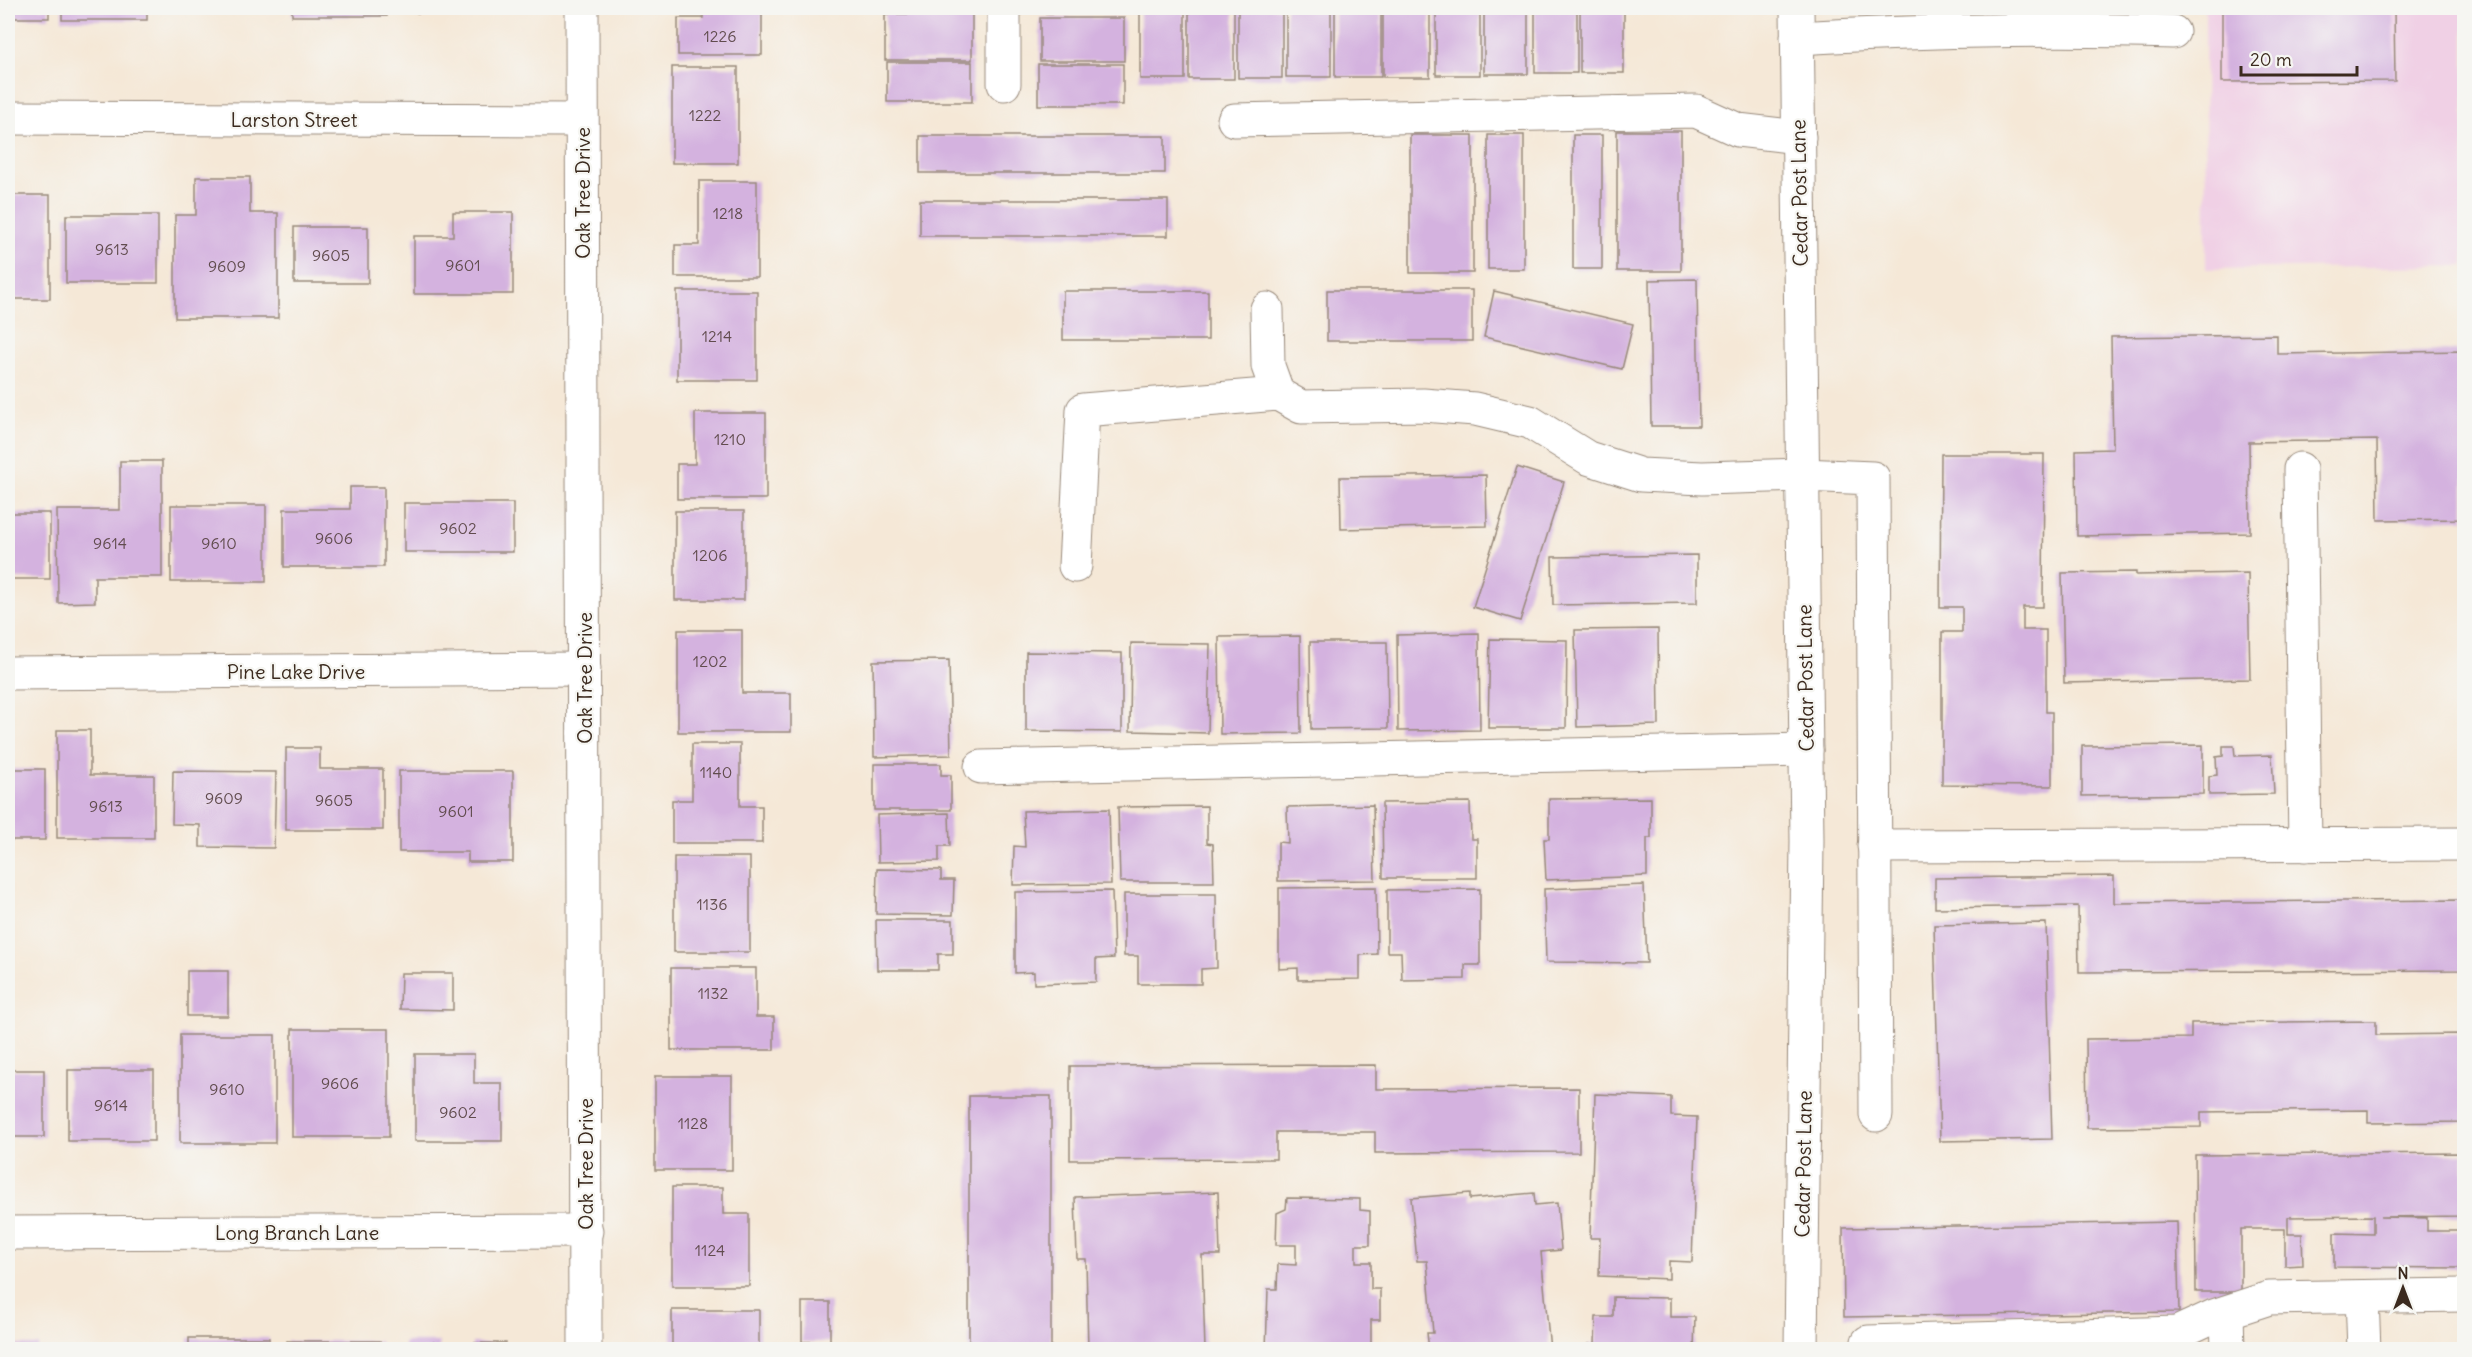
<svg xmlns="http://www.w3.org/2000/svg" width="2472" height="1357" viewBox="0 0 2472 1357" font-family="Delius,sans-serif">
	<rect width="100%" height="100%" fill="#f6f6f2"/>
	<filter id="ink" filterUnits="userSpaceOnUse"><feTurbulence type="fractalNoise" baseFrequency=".0167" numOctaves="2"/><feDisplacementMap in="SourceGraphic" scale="12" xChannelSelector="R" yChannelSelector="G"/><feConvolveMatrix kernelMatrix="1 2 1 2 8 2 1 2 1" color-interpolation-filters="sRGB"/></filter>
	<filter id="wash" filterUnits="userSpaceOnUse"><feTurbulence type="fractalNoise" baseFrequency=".008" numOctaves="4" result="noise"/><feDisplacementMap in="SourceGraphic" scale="24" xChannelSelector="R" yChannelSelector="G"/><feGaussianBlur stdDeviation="1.35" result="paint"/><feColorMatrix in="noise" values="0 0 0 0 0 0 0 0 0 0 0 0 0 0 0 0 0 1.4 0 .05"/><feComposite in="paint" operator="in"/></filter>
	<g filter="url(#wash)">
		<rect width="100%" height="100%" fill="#f5e8d7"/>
		<!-- built -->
		<polygon fill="#f0d0e5" points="2205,8 2464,8 2464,266 2206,269"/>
		<g id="blocks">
			<!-- building -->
			<g fill="#d4b2df">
				<rect x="8" y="8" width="41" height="10"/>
				<rect x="62" y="8" width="85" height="12"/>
				<rect x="174" y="8" width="94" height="2"/>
				<rect x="292" y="8" width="95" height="8"/>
				<rect x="417" y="8" width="58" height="5"/>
				<polygon points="703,8 762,8 762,55 678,55 678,18 703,18"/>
				<rect x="1040" y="8" width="97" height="5"/>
				<rect x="1140" y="8" width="45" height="71"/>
				<rect x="1189" y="8" width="45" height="71"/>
				<rect x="1238" y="8" width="44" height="70"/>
				<rect x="1286" y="8" width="45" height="69"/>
				<rect x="1335" y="8" width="46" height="69"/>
				<rect x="1383" y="8" width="47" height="69"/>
				<rect x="1436" y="8" width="44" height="67"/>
				<rect x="1484" y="8" width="44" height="66"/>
				<rect x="1535" y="8" width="42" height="65"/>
				<rect x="1580" y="8" width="44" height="65"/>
				<polygon points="2222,8 2394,8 2395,81 2222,82"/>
				<rect x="885" y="14" width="87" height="46"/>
				<rect x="1040" y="18" width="84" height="43"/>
				<rect x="887" y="62" width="85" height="40"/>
				<rect x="1038" y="64" width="85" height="41"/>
				<rect x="672" y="67" width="66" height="96"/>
				<rect x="1617" y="131" width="64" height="140"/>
				<rect x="1410" y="135" width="63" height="138"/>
				<rect x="1488" y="135" width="36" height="134"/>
				<rect x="1573" y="135" width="29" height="134"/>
				<rect x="920" y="136" width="245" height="37"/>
				<polygon points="196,177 250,177 250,213 278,213 278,318 175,318 175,215 196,215"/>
				<polygon points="699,181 757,181 757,277 675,277 675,245 699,245"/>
				<rect x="8" y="195" width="42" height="104"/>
				<rect x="920" y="200" width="248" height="36"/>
				<polygon points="453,212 513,212 513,294 414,294 414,236 453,236"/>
				<rect x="66" y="215" width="92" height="68"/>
				<rect x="294" y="227" width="74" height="56"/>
				<polygon points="1697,279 1699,426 1651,426 1649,280"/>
				<rect x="1327" y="290" width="145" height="51"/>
				<rect x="677" y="291" width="80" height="89"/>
				<rect x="1063" y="291" width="145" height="49"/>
				<polygon points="1494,291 1633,324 1622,369 1484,337"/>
				<polygon points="2277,335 2277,354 2464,351 2464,519 2378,520 2377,440 2249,442 2250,533 2077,536 2076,450 2113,449 2111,337"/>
				<polygon points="695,413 766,413 766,499 677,499 677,464 695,464"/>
				<polygon points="1941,454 2044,454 2043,607 2023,607 2023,630 2046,630 2046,712 2052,712 2052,786 1942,785 1942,632 1962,632 1962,607 1940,607"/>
				<polygon points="120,461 162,461 162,577 95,577 95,602 58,603 57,510 120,510"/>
				<polygon points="1517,467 1564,482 1520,621 1473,607"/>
				<polygon points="1486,475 1487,526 1341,529 1340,477"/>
				<polygon points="350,487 384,487 384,567 284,567 284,509 350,509"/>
				<rect x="404" y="503" width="109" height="49"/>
				<rect x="171" y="505" width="95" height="77"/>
				<rect x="675" y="511" width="69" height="89"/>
				<rect x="8" y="513" width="42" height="66"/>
				<polygon points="1697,555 1697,603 1553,605 1552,557"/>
				<polygon points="2136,572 2136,575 2248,573 2250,679 2064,683 2062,573"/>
				<polygon points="1658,629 1659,725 1577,727 1575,630"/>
				<polygon points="678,630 742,630 742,693 791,693 791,732 678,732"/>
				<polygon points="1479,633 1480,730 1398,731 1397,635"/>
				<polygon points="1300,636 1301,733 1220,734 1219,637"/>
				<polygon points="1490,639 1567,640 1566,728 1488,728"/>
				<polygon points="1310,642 1387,642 1388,728 1311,729"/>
				<polygon points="1131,643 1210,644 1208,733 1130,731"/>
				<polygon points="1026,652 1122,653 1122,732 1026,731"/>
				<polygon points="949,660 951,755 874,757 873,661"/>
				<polygon points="57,730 90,730 90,775 154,775 154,838 57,838"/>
				<polygon points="692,744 740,744 740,806 762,806 762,843 672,843 672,800 692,800"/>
				<polygon points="2203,745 2203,794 2082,796 2082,746"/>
				<polygon points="2223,746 2234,746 2235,756 2272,755 2274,794 2209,795 2209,776 2217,775 2216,757 2223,756"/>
				<polygon points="286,748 320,748 320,769 383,769 383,830 286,830"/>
				<polygon points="874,764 941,764 941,775 951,775 951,810 874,810"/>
				<rect x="8" y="769" width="37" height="71"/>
				<polygon points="173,771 276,772 274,848 200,847 200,825 172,824"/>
				<polygon points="399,771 513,771 513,862 468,862 468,852 399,852"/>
				<polygon points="1651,798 1651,838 1647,838 1647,876 1546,880 1544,839 1549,839 1549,799"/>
				<polygon points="1470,802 1471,839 1477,839 1477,878 1383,878 1382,803"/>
				<polygon points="1373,805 1375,880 1278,881 1278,842 1288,843 1287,807"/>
				<polygon points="1207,806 1207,843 1213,844 1214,882 1120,882 1118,807"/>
				<polygon points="1109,809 1111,884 1013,885 1014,846 1025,847 1023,811"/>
				<polygon points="949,813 950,846 939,846 939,861 878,862 877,815"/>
				<rect x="674" y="857" width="76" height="95"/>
				<polygon points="877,869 941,870 941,880 954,880 953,915 876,914"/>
				<polygon points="2114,876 2114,903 2464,900 2464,970 2079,972 2078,906 1935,908 1935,878"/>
				<polygon points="1644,885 1647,963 1546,962 1544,889"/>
				<polygon points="1376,887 1377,954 1360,955 1360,979 1298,980 1298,968 1279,969 1279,888"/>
				<polygon points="1480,889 1480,965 1465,965 1465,979 1402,980 1401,952 1387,952 1387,890"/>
				<polygon points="1112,891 1114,958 1096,959 1096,982 1034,984 1034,972 1015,973 1015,892"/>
				<polygon points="1124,894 1216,894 1217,968 1201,969 1201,984 1138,984 1138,956 1124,956"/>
				<polygon points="876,920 953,920 953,954 938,954 938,970 877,970"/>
				<polygon points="2046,923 2052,1139 1940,1141 1934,925"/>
				<polygon points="671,968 756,968 756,1017 774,1017 774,1050 671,1050"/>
				<rect x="187" y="971" width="41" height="45"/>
				<polygon points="401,973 453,973 453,1010 400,1009"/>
				<polygon points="2376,1021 2376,1035 2464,1034 2464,1122 2368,1123 2368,1110 2201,1112 2201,1127 2087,1128 2086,1039 2191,1038 2191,1023"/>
				<rect x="292" y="1029" width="97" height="108"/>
				<rect x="180" y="1035" width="95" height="108"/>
				<polygon points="415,1054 474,1054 474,1083 502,1083 502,1141 415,1141"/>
				<polygon points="1376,1065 1376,1089 1579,1088 1579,1152 1375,1153 1375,1132 1276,1132 1276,1159 1070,1160 1070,1066"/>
				<rect x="8" y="1070" width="36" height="67"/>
				<rect x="68" y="1070" width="86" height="71"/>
				<rect x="655" y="1076" width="77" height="94"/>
				<polygon points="1595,1094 1671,1097 1671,1116 1697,1117 1692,1262 1669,1261 1669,1279 1599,1276 1600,1238 1590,1238"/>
				<rect x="969" y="1096" width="82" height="254"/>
				<polygon points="2464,1153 2464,1216 2380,1217 2427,1218 2427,1231 2464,1231 2464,1268 2334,1267 2334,1233 2373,1234 2373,1216 2288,1217 2288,1234 2302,1234 2303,1265 2285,1266 2285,1229 2241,1229 2241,1292 2196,1292 2195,1155"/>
				<polygon points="672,1187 723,1187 723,1214 749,1214 749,1286 672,1286"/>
				<polygon points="1218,1192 1220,1255 1202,1255 1205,1350 1088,1350 1086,1259 1077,1259 1075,1197"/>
				<polygon points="1470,1193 1470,1199 1534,1193 1535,1205 1557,1203 1561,1250 1541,1252 1550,1350 1429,1350 1427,1333 1433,1333 1427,1261 1417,1261 1411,1198"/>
				<polygon points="1287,1198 1360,1199 1360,1210 1370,1211 1370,1245 1356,1245 1356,1262 1371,1262 1371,1289 1380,1289 1380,1320 1371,1320 1371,1350 1266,1350 1268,1289 1277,1289 1278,1264 1296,1265 1296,1245 1276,1245 1277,1213 1286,1209"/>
				<polygon points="2177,1222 2179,1312 1844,1317 1843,1228"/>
				<polygon points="1613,1297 1670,1298 1670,1317 1695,1317 1694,1350 1589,1350 1589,1344 1595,1344 1596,1317 1613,1317"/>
				<rect x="802" y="1302" width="28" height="40"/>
				<rect x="672" y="1310" width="87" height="40"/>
				<rect x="189" y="1338" width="80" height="12"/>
				<rect x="287" y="1341" width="93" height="9"/>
				<rect x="404" y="1342" width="35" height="8"/>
				<rect x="472" y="1343" width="34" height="7"/>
				<rect x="8" y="1345" width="30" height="5"/>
			</g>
		</g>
	</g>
	<g filter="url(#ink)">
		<use href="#blocks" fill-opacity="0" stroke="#98897a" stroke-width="1.5"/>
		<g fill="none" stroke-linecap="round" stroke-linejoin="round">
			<defs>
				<g id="minor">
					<polyline points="582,8 585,1350"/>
					<polyline points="1004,8 1004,84"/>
					<polyline points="1797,8 1807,841 1801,1350"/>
					<path d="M1797,38C1923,31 2048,28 2173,32"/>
					<polyline points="8,118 581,120"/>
					<polyline points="1234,120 1696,111 1738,130 1799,137"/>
					<polyline points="1267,309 1268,366 1278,394 1301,407 1423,405 1475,409 1530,422 1588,458 1641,475 1702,478 1802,475 1873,478 1876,1115"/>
					<polyline points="2300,469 2305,845"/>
					<polyline points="1075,566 1083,410 1278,394"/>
					<polyline points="8,673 584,669"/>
					<polyline points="981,767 1806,750"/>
					<polyline points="1874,846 2464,844"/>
					<polyline points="8,1233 586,1231"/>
					<polyline points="2362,1297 2364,1350"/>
					<polyline points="2227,1312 2228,1350"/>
					<polyline points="1868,1350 1868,1342 2177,1333 2214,1316 2269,1298 2464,1295"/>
				</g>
			</defs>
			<!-- minor casing -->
			<use href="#minor" stroke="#98897a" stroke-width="35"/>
			<!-- minor -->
			<use href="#minor" stroke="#fff" stroke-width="33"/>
		</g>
	</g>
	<g text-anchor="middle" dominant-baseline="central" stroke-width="4.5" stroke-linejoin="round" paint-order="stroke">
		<!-- number labels -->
		<g font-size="16" fill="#614c4e">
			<text x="720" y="36">1226</text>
			<text x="705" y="115">1222</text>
			<text x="728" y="213">1218</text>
			<text x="112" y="249">9613</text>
			<text x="331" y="255">9605</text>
			<text x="463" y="265">9601</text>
			<text x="227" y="266">9609</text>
			<text x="717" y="336">1214</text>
			<text x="730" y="439">1210</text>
			<text x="458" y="528">9602</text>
			<text x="334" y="538">9606</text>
			<text x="110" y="543">9614</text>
			<text x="219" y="543">9610</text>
			<text x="710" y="555">1206</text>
			<text x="710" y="661">1202</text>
			<text x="716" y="772">1140</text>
			<text x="224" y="798">9609</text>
			<text x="334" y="800">9605</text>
			<text x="106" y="806">9613</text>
			<text x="456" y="811">9601</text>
			<text x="712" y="904">1136</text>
			<text x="713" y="993">1132</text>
			<text x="340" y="1083">9606</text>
			<text x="227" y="1089">9610</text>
			<text x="111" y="1105">9614</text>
			<text x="458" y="1112">9602</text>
			<text x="693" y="1123">1128</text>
			<text x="710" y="1250">1124</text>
		</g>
		<!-- street labels -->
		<g font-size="20" fill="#3b2a1e" stroke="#f6f6f2">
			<text x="294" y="119">Larston Street</text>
			<text transform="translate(582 193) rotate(-90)">Oak Tree Drive</text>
			<text transform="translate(1799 193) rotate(-91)">Cedar Post Lane</text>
			<text x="296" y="671">Pine Lake Drive</text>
			<text transform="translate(584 678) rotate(-90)">Oak Tree Drive</text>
			<text transform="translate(1805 678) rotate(-91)">Cedar Post Lane</text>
			<text transform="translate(585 1164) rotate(-90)">Oak Tree Drive</text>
			<text transform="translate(1803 1164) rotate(-89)">Cedar Post Lane</text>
			<text x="297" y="1232">Long Branch Lane</text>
		</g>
	</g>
	<!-- margin -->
	<rect width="2472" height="1357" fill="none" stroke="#f6f6f2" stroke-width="30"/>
	<!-- north arrow -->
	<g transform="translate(2403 1288)" stroke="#f6f6f2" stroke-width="4.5" paint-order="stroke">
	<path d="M0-4.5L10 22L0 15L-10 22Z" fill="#3b2a1e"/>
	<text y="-9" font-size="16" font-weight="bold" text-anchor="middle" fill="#3b2a1e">N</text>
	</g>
	<!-- scale -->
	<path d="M2241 66v9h116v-9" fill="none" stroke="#3b2a1e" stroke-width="3"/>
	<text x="2250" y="66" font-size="18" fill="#3b2a1e" stroke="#f6f6f2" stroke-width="4.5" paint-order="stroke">20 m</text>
</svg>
